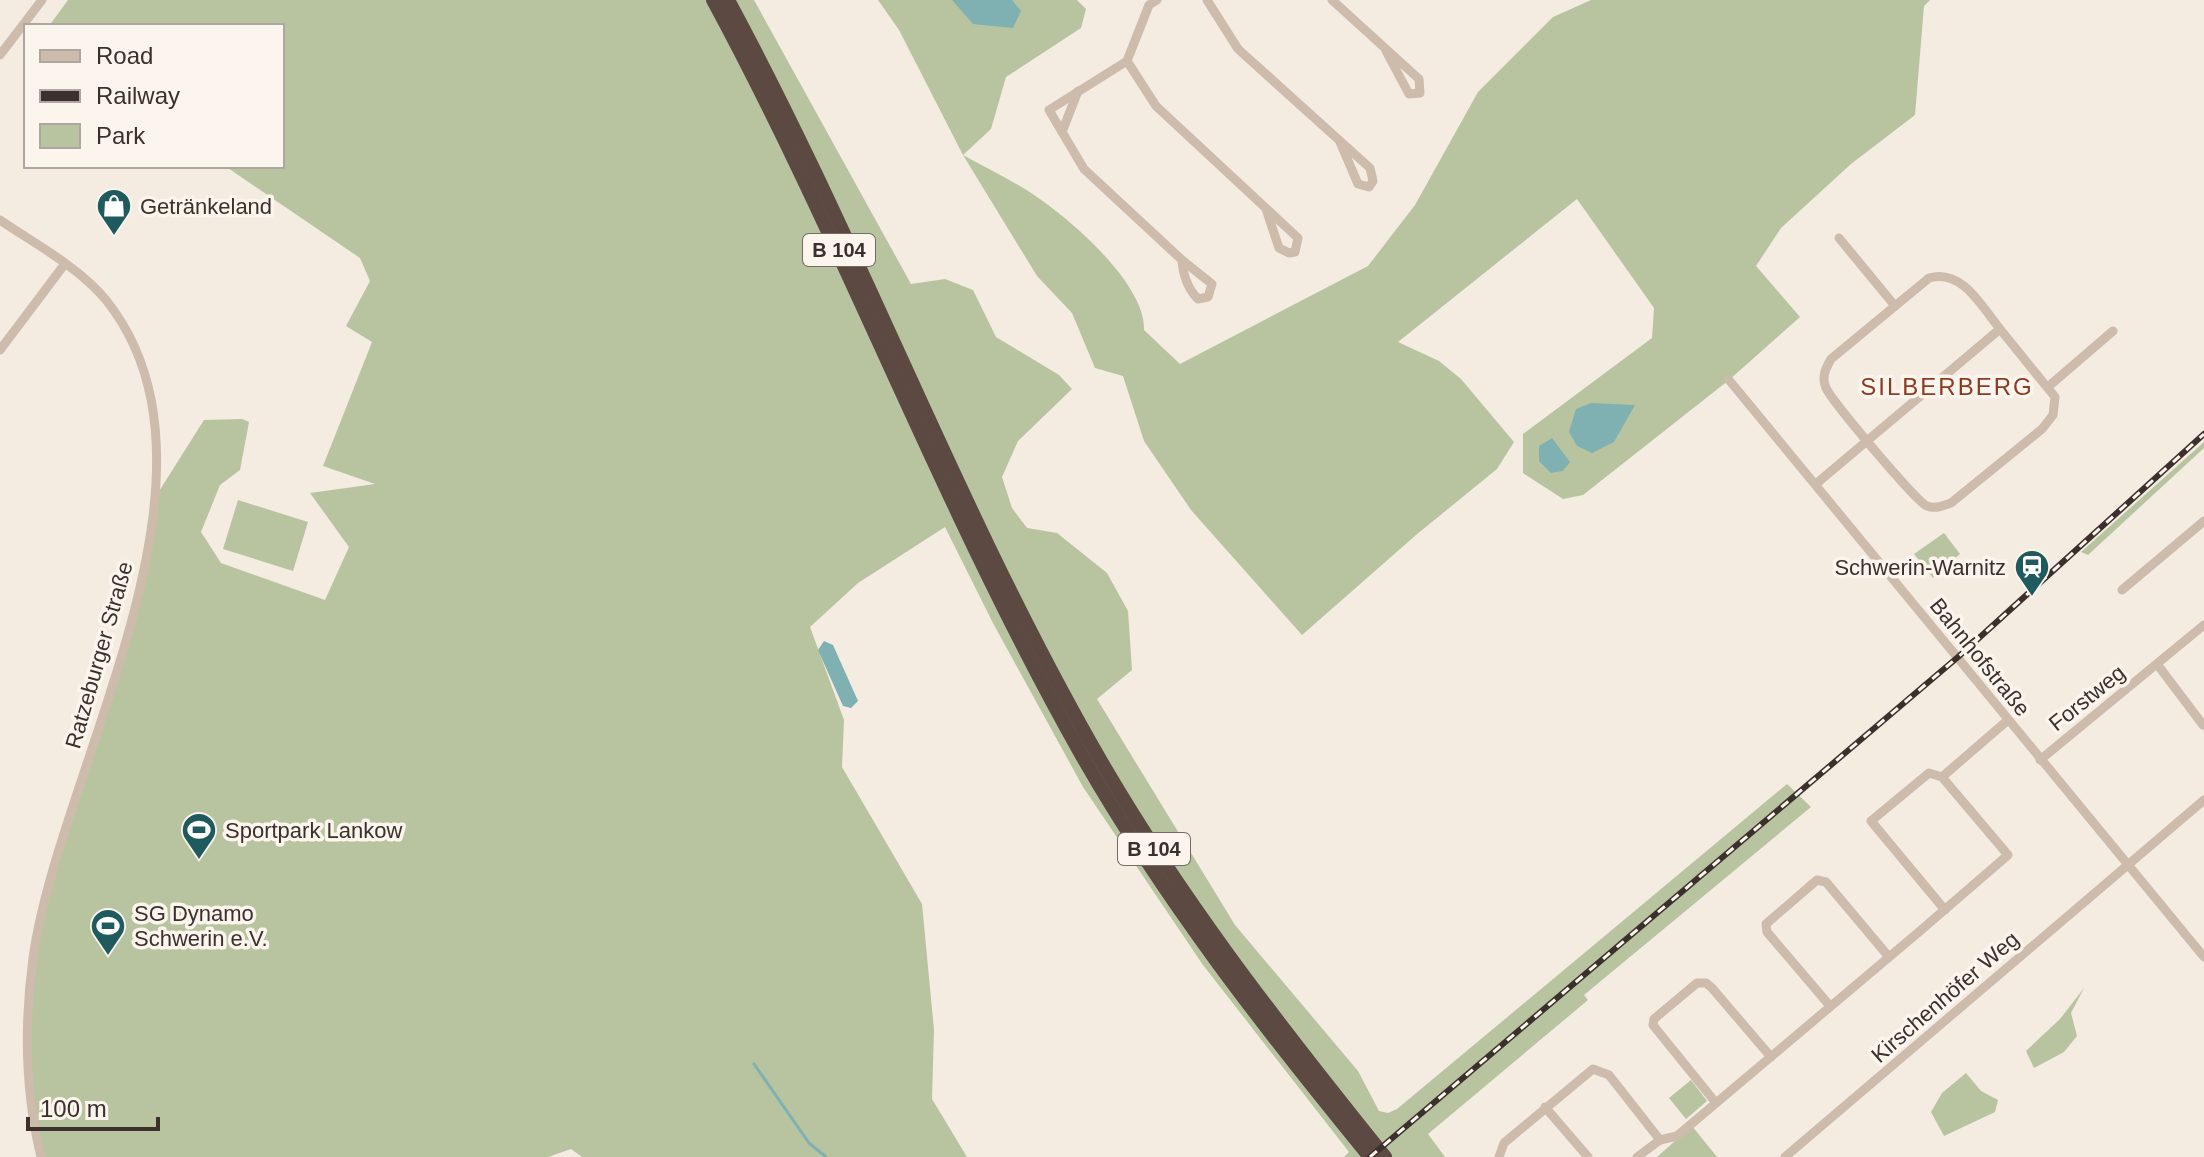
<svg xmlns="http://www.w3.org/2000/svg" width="2204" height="1157" viewBox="0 0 2204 1157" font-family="Helvetica,sans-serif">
	<rect width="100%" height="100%" fill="#f4ebe1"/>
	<!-- green -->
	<g fill="#b8c4a0">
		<polygon points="68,0 754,0 911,284 945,279 973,290 996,337 1059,375 1072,389 1018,441 1002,477 1012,508 1027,528 1057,533 1107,573 1128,611 1132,670 1097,699 1235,925 1358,1071 1379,1111 1388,1113 1397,1109 1787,784 1811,807 1584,995 1588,1000 1428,1134 1445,1157 1344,1157 1349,1152 1203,965 1083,787 994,625 945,527 858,583 810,627 844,720 842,767 922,904 934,1030 932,1099 967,1157 582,1157 571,1149 548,1157 41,1157 27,1032 41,924 143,573 156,496 204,420 242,419 249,422 240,470 220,485 201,532 221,563 325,600 349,547 310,493 375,484 323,466 372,342 346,326 370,281 360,258 225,166 282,166 282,26 49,26"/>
		<path d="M878,0H1077L1086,9L1081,28L1006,77L991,129L963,155C990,170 1020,184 1044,202C1078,226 1146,287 1144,330L1180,364L1368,266L1415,205L1478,92L1553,17L1591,0H1930L1924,6L1915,115L1851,164L1781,228L1756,266L1800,317L1729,380L1583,495L1563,499L1523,473V434L1652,338L1654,308L1577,199L1398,342L1439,361L1461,379L1514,442L1497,469L1416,535L1302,635L1191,510L1144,441L1123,376L1095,368L1072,313L1037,276L963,155L899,30Z"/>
		<polygon points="2204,442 2204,448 2088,555 2081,552"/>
		<polygon points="238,500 308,522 293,571 223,549"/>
		<polygon points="1944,533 1960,554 1933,578 1914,554"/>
		<polygon points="2084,988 2071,1013 2077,1036 2064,1052 2034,1068 2026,1051 2060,1019"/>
		<polygon points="1966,1073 1981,1091 1998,1100 1995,1112 1944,1136 1931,1112 1942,1093"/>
		<polygon points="1691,1080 1707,1101 1686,1119 1669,1098"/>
		<polygon points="1692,1126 1717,1157 1657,1157"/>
	</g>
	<!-- water -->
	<g fill="#7fb0b2">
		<polygon points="952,0 1012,0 1021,11 1013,28 973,24"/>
		<polygon points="1591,403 1635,405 1614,442 1592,453 1577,446 1569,432 1576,409"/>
		<polygon points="1552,438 1570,462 1563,471 1551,473 1539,461 1539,446"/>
		<polygon points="824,641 833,645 858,701 851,708 843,706 818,650"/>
	</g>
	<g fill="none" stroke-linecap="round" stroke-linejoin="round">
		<!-- stream -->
		<polyline stroke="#7fb0b2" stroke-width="3" points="754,1064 809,1143 826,1157"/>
		<!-- minor -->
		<g stroke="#cdbbac" stroke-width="9">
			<path d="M1157,0L1149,5L1127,61L1049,110L1084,169L1182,260L1212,284L1208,297L1198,299C1187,288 1183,275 1182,260"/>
			<polyline points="1207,0 1238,49 1370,168 1373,181 1369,187 1358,184 1340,142"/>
			<polyline points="1332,0 1419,79 1420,93 1409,94 1386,51"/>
			<polyline points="0,55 42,0"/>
			<polyline points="1127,61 1156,106 1298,238 1295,252 1289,253 1279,248 1266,209"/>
			<polyline points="1062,132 1078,91"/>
			<path d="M0,220C35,244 79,267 106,300C244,473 59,770 33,958C24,1025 25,1092 41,1157"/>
			<polyline points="1839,238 1895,306"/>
			<polyline points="0,350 64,265"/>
			<polyline points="1729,380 2204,957"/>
			<polyline points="2049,386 2113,331"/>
			<path d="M1817,483C1878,432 1939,381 2000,329L2055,397L2053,415L2042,429L1951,503C1943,506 1935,509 1927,506C1917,503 1832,401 1826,388C1821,377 1826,368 1831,359L1929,278C1962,268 1982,307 2000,329"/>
			<polyline points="2122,590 2204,521"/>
			<polyline points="2157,664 2203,725"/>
			<polyline points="2040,760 2204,625"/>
			<polyline points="1942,777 2008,720"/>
			<polyline points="1830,1006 1767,932 1766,924 1817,880 1826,882 1889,957"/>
			<polyline points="1716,1103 1653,1025 1654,1019 1697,983 1706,983 1712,988 1771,1057"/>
			<polyline points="1545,1107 1588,1157"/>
			<polyline points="1499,1157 1504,1143 1593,1069 1609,1075 1660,1140"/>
			<polyline points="1637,1157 1660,1140 1677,1136 1920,931 2008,855 1942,777 1929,773 1871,821 1945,910"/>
			<polyline points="1785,1157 2204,800"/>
		</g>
		<!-- highway -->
		<g stroke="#5c4a42" stroke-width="14">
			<path d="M713,0C846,246 943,510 1081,754C1163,898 1265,1029 1370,1157"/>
			<path d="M728,0C859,242 954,502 1090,742C1174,891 1278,1024 1385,1157"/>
		</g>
		<defs>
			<polyline id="rail" points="1370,1157 1958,657 2204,434"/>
		</defs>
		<!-- rail casing -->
		<use href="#rail" stroke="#3b302b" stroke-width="6"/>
		<!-- rail -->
		<use href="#rail" stroke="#fbf5ee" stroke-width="3" stroke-dasharray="9" stroke-linecap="butt"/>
	</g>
	<!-- icons -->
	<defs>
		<symbol id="shop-pin" viewBox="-11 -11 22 30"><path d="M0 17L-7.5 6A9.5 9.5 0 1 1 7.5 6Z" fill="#1f5a5e" stroke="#fbf5ee"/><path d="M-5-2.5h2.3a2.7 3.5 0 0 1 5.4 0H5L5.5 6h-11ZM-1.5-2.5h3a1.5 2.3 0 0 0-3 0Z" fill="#fff"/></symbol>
		<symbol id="station-pin" viewBox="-11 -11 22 30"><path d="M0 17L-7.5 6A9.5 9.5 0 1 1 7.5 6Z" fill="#1f5a5e" stroke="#fbf5ee"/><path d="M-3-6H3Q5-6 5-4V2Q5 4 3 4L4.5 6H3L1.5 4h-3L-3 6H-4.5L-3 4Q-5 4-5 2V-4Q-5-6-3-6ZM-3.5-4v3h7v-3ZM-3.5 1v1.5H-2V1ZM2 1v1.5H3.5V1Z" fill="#fff"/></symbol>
		<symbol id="stadium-pin" viewBox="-11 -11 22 30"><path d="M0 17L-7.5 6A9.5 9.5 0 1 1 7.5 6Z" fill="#1f5a5e" stroke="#fbf5ee"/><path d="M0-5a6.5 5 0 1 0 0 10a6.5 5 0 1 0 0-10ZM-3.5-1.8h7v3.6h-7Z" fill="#fff"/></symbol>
	</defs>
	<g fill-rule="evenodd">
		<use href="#shop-pin" x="94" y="186" width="40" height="54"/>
		<use href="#station-pin" x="2012" y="547" width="40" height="54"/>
		<use href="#stadium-pin" x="179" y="810" width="40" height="54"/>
		<use href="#stadium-pin" x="88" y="906" width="40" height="54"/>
	</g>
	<g text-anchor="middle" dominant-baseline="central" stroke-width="7" stroke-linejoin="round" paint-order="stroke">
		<!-- shield labels -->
		<g fill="#fbf5ee" stroke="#756b66" stroke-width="2">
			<rect x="803" y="234" width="72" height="32" rx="6"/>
			<rect x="1118" y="833" width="72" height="32" rx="6"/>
		</g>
		<g font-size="20" font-weight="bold" fill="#3b302b">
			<text x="839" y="250">B 104</text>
			<text x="1154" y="849">B 104</text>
		</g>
		<!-- poi labels -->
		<g font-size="22" fill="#3b302b" stroke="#fbf5ee" text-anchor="start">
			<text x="140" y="206">Getränkeland</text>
			<text x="2006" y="567" text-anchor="end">Schwerin-Warnitz</text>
			<text x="225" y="830">Sportpark Lankow</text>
			<text x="134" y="913">SG Dynamo<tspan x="134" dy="25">Schwerin e.V.</tspan></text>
		</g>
		<!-- street labels -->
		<g font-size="22" fill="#3b302b" stroke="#fbf5ee">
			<text transform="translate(99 655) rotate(-74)">Ratzeburger Straße</text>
			<text transform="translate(1980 657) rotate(51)">Bahnhofstraße</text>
			<text transform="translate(2087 698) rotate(-39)">Forstweg</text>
			<text transform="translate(1945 997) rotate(-41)">Kirschenhöfer Weg</text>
		</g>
		<!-- neighbourhood labels -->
		<g font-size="24" letter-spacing="2" fill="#8c3b22" stroke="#fbf5ee">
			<text x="1947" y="386">SILBERBERG</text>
		</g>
	</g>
	<!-- legend -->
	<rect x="24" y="24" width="260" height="144" fill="#fbf5ee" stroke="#aea6a0" stroke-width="2"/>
	<rect x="40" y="50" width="40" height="12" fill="#cdbbac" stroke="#aea6a0" stroke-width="2"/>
	<text x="96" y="64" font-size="24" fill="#3b302b">Road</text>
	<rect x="40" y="90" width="40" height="12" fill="#3b302b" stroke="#aea6a0" stroke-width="2"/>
	<text x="96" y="104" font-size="24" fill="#3b302b">Railway</text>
	<rect x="40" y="124" width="40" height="24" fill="#b8c4a0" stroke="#aea6a0" stroke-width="2"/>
	<text x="96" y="144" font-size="24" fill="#3b302b">Park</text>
	<!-- scale -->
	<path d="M28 1117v12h130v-12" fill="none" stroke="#3b302b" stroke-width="4"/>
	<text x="40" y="1117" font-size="24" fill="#3b302b" stroke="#fbf5ee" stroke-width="6" paint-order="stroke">100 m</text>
</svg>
